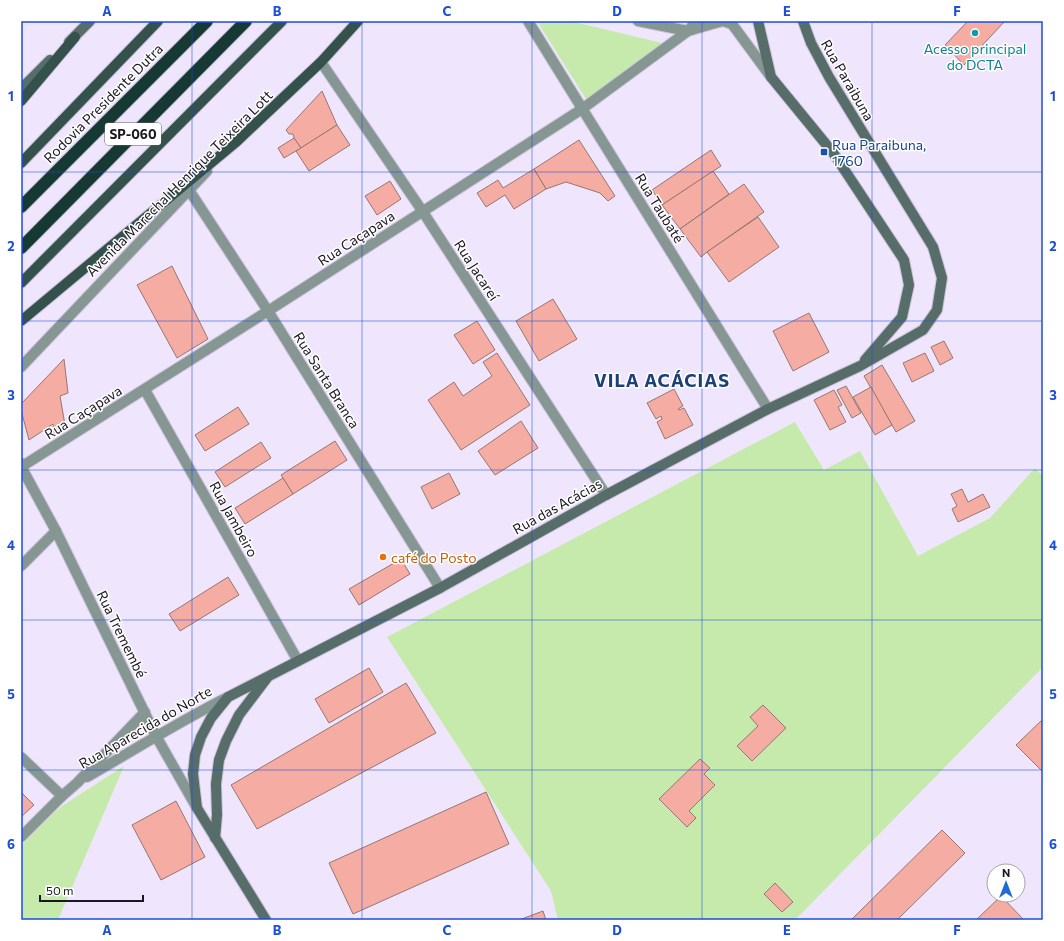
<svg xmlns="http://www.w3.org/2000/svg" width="1064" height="941" viewBox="0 0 1064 941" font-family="Commissioner,sans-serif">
	<rect width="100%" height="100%" fill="#efe6fd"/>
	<!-- green -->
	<g fill="#c5eaab">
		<polygon points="537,21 570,21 666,44 586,99"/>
		<polygon points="795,422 824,470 860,451 918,556 990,518 1035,468 1043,476 1043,667 795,920 558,920 551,891 387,637"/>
		<polygon points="124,766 58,920 21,920 21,846 54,813 62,806"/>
	</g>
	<!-- building -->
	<g fill="#f5ada3" stroke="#967671">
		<polygon points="968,21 1005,21 964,65 945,45"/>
		<polygon points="322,91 337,125 301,148 294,138 293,134 289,134 286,130"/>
		<polygon points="337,125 350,145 309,171 296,151"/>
		<polygon points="294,138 301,148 284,158 278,148"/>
		<polygon points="579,140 615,196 608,201 600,193 566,182 546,189 534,169"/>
		<polygon points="711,150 721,166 662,205 652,190"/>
		<polygon points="534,169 546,189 514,209 505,195 486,207 477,193 498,180 503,188"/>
		<polygon points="713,171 729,194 680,229 662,205"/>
		<polygon points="390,181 401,199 377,215 365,196"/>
		<polygon points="744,184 764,212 707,252 701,257 680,229"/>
		<polygon points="758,217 779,247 729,282 707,252"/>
		<polygon points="172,266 208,339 177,358 137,285"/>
		<polygon points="553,299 577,339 539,361 516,321"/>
		<polygon points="809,313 829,352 793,371 773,331"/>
		<polygon points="477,321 495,350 473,364 454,335"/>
		<polygon points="944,341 953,358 940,365 931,347"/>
		<polygon points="497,353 530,405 461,450 428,400 454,382 463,396 492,376 483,362"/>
		<polygon points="925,353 934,371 912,382 903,363"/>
		<polygon points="64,359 68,393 60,396 65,425 54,433 53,424 29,440 21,410 21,404"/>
		<polygon points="882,365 915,421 896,432 864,376"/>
		<polygon points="846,386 861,413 852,418 837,390"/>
		<polygon points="871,387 892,425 875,435 853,397"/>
		<polygon points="674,389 683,406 678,409 679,410 684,408 693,425 665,439 657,422 662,419 661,416 656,419 647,403"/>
		<polygon points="834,390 842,405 838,407 846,422 830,430 814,400"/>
		<polygon points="238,407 249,424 205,451 195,435"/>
		<polygon points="521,421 538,448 495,475 478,451"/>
		<polygon points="335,441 347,460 293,494 281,475"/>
		<polygon points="261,442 271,458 225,487 215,472"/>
		<polygon points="449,473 460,494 432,509 421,487"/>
		<polygon points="283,478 293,494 245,524 235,508"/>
		<polygon points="962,489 968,502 983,494 990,507 958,522 952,509 957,506 951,494"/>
		<polygon points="401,559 410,574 359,605 349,589"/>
		<polygon points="228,577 239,595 180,631 169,614"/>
		<polygon points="369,668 383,692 329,723 315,699"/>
		<polygon points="406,683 436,733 257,829 231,785"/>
		<polygon points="763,705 786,728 752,761 737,746 758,726 750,717"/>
		<polygon points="1043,719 1043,770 1042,771 1016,745"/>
		<polygon points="700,759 710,768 704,774 715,785 689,811 696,818 687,827 659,799"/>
		<polygon points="21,792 34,805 21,817"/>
		<polygon points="486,792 509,844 353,914 329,863"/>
		<polygon points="176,801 205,857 161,880 132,825"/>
		<polygon points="942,830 965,853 897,920 851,920"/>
		<polygon points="775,883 793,902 782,912 764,894"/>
		<polygon points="1001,896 1024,920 976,920"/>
		<polygon points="543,911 546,920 519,920"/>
	</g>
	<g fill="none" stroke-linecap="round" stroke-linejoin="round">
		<defs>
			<g id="street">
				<polyline points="528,21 768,409"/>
				<polyline points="638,21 688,31 712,24 723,21 732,24 771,77"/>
				<polyline points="321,62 423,212 606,495"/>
				<polyline points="189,190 268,311 440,588"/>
				<polyline points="21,367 207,171"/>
				<polyline points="145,390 298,661"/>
				<polyline points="21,463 24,472 56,531 156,736 197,808"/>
				<polyline points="21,467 268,311 582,109 688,31 696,21"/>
				<polyline points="21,566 56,531"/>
				<polyline points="21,757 62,796"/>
				<path d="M87,777C134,750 180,721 228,697"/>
				<polyline points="21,837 62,796 77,783 145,712"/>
			</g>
			<g id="secondary">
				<polyline points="758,21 771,77 834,154 904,260 909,285 902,317 865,360"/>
				<polyline points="69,42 90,21"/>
				<polyline points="21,89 50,60"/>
				<polyline points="215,838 217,815 216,784 219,760 226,741 239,715 267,678"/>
				<polyline points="266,920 197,808 193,774 195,755 201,737 211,718 228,697 440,588 606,495 768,409 860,366 923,330 937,310 942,278 933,247 829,77 811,43 803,21"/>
			</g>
			<g id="primary">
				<polyline points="21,101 75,37"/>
				<polyline points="21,163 158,21"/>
				<polyline points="21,283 282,21"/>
				<polyline points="21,321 235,143 321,62 358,21"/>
			</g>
			<g id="highway">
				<polyline points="21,207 207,21"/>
				<polyline points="21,248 246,21"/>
			</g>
		</defs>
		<!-- street casing -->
		<use href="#street" stroke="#c9c1d5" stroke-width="12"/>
		<!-- secondary casing -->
		<use href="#secondary" stroke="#c9c1d5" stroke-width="12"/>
		<!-- primary casing -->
		<use href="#primary" stroke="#c9c1d5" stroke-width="12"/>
		<!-- highway casing -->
		<use href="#highway" stroke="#c9c1d5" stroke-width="14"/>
		<!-- street -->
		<use href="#street" stroke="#869693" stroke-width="10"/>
		<!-- secondary -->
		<use href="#secondary" stroke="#566d69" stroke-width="10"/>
		<!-- primary -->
		<use href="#primary" stroke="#34514c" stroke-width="10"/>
		<!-- highway -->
		<use href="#highway" stroke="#163934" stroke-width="12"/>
	</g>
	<!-- grid -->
	<path fill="none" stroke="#1d4ed8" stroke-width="1" stroke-opacity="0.55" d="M192,21V920M362,21V920M532,21V920M702,21V920M872,21V920M21,172H1043M21,321H1043M21,470H1043M21,620H1043M21,770H1043"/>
	<!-- markers -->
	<circle fill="#0f9aa8" stroke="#fff" stroke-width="1.5" cx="975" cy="33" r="4"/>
	<rect fill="#1a4fb4" stroke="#fff" stroke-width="1.5" x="820" y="148" width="8" height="8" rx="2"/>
	<circle fill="#e8710a" stroke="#fff" stroke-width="1.5" cx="383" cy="557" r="4"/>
	<g text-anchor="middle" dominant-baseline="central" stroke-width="3" stroke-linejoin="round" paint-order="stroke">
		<!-- shield labels -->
		<rect fill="#fff" stroke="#5f5c64" stroke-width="1" x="105" y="123" width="56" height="22" rx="3"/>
		<g font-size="13" font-weight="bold" fill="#1b1621">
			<text x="133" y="134">SP-060</text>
		</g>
		<!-- culture labels -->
		<g font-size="14" fill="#0d838f" stroke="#fff">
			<text x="975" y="48">Acesso principal<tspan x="975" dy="16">do DCTA</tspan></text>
		</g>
		<!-- street labels -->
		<g font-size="14" fill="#1b1621" stroke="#fff">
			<text transform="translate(848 80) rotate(60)">Rua Paraibuna</text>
			<text transform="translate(103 103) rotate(-45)">Rodovia Presidente Dutra</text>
			<text transform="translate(179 183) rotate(-45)">Avenida Marechal Henrique Teixeira Lott</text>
			<text transform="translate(660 208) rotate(58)">Rua Taubaté</text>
			<text transform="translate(356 238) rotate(-33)">Rua Caçapava</text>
			<text transform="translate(477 270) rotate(57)">Rua Jacareí</text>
			<text transform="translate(327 380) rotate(58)">Rua Santa Branca</text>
			<text transform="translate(83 412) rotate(-32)">Rua Caçapava</text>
			<text transform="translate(557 506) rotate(-29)">Rua das Acácias</text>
			<text transform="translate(234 519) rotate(61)">Rua Jambeiro</text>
			<text transform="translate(122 634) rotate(64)">Rua Tremembé</text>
			<text transform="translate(145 727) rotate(-30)">Rua Aparecida do Norte</text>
		</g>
		<!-- transit labels -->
		<g font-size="14" fill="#164399" stroke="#fff" text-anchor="start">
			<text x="832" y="144">Rua Paraibuna,<tspan x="832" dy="16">1760</tspan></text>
		</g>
		<!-- food labels -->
		<g font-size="14" fill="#c56008" stroke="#fff" text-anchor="start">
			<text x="391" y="557">café do Posto</text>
		</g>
		<!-- district labels -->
		<g font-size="18" font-weight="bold" letter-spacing="1" fill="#1d4176" stroke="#fff">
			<text x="662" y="380">VILA ACÁCIAS</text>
		</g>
	</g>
	<!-- border -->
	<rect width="1064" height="941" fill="none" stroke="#ffffff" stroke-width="44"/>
	<!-- north arrow -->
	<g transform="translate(1006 883)"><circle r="19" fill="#ffffff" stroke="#a4a2a6"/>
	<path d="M0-3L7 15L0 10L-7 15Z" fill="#206cd7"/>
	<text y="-6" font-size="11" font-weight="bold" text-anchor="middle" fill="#1b1621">N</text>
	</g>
	<!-- scale -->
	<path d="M40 895v6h103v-6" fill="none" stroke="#1b1621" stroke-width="2"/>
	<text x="46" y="895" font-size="12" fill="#1b1621" stroke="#ffffff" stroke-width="3" paint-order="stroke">50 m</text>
	<rect x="22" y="22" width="1020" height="897" fill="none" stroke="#1d4ed8" stroke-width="1.5"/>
	<g font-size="13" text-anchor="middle" font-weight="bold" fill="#1d4ed8">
		<text x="107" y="16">A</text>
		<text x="277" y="16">B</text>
		<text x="447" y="16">C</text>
		<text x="617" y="16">D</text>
		<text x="787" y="16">E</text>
		<text x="957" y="16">F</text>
		<text x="11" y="101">1</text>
		<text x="1053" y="101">1</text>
		<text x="11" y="251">2</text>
		<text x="1053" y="251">2</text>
		<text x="11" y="400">3</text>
		<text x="1053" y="400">3</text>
		<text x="11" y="550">4</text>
		<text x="1053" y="550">4</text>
		<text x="11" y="699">5</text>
		<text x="1053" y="699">5</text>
		<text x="11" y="849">6</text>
		<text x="1053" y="849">6</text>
		<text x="107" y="935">A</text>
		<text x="277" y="935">B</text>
		<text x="447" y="935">C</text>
		<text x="617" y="935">D</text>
		<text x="787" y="935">E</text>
		<text x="957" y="935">F</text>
	</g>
</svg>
